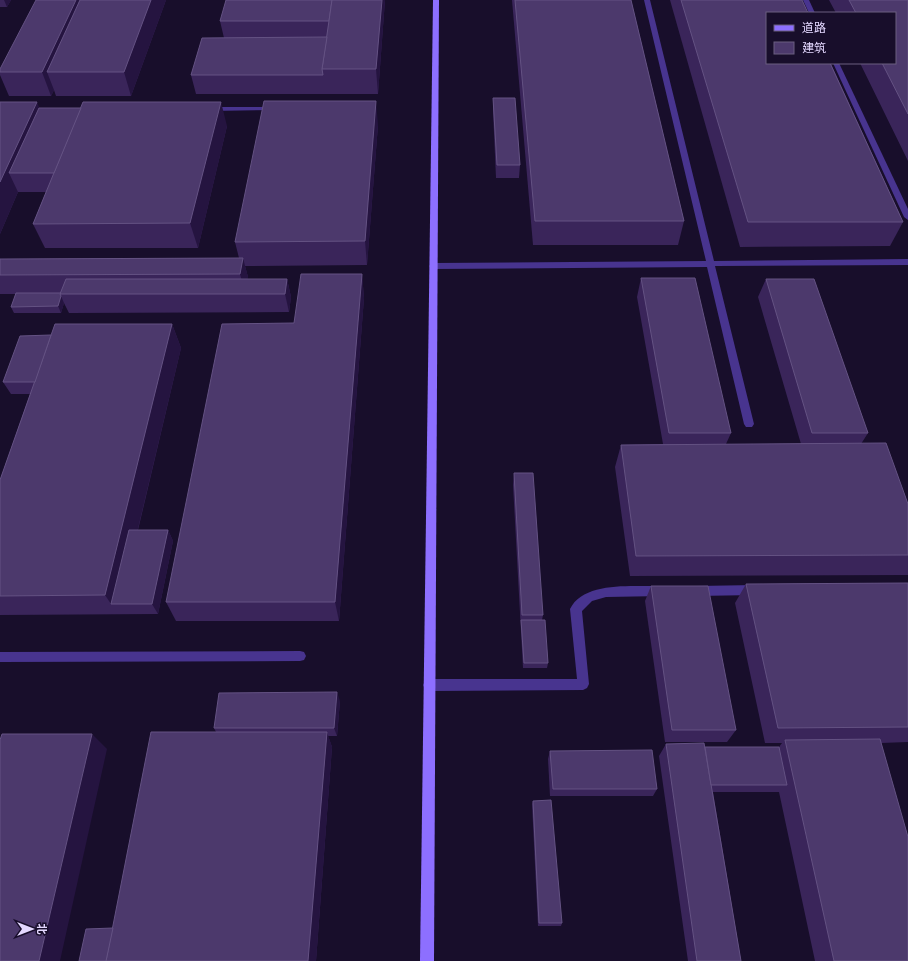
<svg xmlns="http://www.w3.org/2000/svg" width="908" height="961" viewBox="0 0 908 961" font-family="Poppins,'Noto Sans SC',sans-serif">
	<rect width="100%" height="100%" fill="#180e2b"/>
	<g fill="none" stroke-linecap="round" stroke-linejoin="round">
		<!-- lane -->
		<g fill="#48348f" fill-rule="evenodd">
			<polygon points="644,0 650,0 714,261 908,259 908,265 715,266 754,424 752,427 746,427 744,424 707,267 433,269 429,266 433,263 706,261"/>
			<polygon points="803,0 809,0 815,13 809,13"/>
			<polygon points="833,63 839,63 908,209 908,220 904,217"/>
			<polygon points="275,107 279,109 277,110 209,111 205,109 209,107"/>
			<polygon points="756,585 760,587 761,590 760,593 756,595 696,596 692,594 691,591 692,588 696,586"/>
			<path d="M662,586L666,588L667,591L666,594L662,596L606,597L592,601L582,611L589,684L587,688L583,690L429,691L425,689L423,685L425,681L429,679H577L570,609C584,580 636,587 662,586Z"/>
			<polygon points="300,651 304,652 306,656 304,660 300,661 0,662 0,652"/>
		</g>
		<!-- secondary -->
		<polygon fill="#8d6fff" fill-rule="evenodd" points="433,0 439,0 434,961 420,961"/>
	</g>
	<!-- wall -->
	<g fill="#3a255a">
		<polygon points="0,0 11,0 7,7 0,7"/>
		<polygon points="166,0 131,96 56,96 54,90 51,96 9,96 0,75 0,69"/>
		<polygon points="385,0 378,94 196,94 191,75 224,38 220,21"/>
		<polygon points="512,0 631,0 684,221 678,245 533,245"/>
		<polygon points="670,0 802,0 903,222 890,246 740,247"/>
		<polygon points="829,0 908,0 908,161 860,63 895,63 895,13 836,13"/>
		<polygon points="493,98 520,165 519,178 496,178 493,111"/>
		<polygon points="0,102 39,108 227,126 198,248 45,248 33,224 46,192 18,192 0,234"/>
		<polygon points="378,125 367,265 245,266 248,277 247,279 287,279 291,297 289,312 69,313 64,303 61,313 14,313 11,307 16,294 0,294 0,259 239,258 235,242"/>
		<polygon points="362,274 364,298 339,621 176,621 166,602 294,323"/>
		<polygon points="641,278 731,433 726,444 801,444 758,297 766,279 868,433 861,444 908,504 908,575 630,576 615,467 621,445 663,444 637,297"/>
		<polygon points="172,324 181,348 138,530 168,530 173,541 158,614 0,615 0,480 30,394 11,394 3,382 51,335"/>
		<polygon points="514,473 543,615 542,620 548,663 547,668 523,668 513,485"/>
		<polygon points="908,583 908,742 881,743 908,961 815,961 779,792 713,792 741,961 688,961 659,756 666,744 705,747 779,747 782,743 765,743 735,603 746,584"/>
		<polygon points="651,586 736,730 727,742 665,742 645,601"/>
		<polygon points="340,701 337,736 328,736 332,747 316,961 79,961 113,928 216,732 214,728"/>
		<polygon points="550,751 657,789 653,796 550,796 548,759"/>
		<polygon points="533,801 562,923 561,926 538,926 532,804"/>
	</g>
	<!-- shaded-wall -->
	<g fill="#251440">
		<polygon points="4,0 11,0 7,7"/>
		<polygon points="76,0 95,0 47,72 54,90 51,96 42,72"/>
		<polygon points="151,0 166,0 131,96 124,72"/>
		<polygon points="382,0 385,0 378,94 376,69"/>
		<polygon points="376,101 378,125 367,265 365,241"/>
		<polygon points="37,102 47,127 9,173 18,192 0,234 0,182"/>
		<polygon points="221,102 227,126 198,248 190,223"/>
		<polygon points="243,258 248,277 245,293 240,274"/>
		<polygon points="362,274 364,298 339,621 335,602"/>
		<polygon points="287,279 291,297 289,312 285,294"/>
		<polygon points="61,296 64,303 61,313 58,306"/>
		<polygon points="172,324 181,348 120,604 111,604 105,595"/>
		<polygon points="168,530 173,541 158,614 152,604"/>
		<polygon points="337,692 340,701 337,736 334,728"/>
		<polygon points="327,732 332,747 316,961 308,961"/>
		<polygon points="92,734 107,749 60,961 39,961"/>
	</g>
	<!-- building -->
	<g fill="#4c396c" stroke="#645283">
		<polygon points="36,0 76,0 42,72 0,72 0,69"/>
		<polygon points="80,0 151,0 124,72 47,72"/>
		<polygon points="226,0 332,0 329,21 220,21"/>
		<polygon points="332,0 382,0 376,69 322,69"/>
		<polygon points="515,0 631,0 684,221 535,221"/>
		<polygon points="681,0 802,0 808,13 767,13 767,63 830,63 903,222 748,222"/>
		<polygon points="849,0 908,0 908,114 882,63 895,63 895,13 856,13"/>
		<polygon points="327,37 322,69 323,75 191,75 202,38"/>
		<polygon points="493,98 515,98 520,165 497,165"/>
		<polygon points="264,101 376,101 365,241 235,242"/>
		<polygon points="0,102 37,102 0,182"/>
		<polygon points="83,102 221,102 190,223 33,224"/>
		<polygon points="39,108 81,108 54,173 9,173"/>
		<polygon points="243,258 240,274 0,275 0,259"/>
		<polygon points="301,274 362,274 335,602 166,602 222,324 294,323"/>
		<polygon points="641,278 695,278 731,433 669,433"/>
		<polygon points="66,279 287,279 285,294 60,294"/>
		<polygon points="766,279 814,279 868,433 812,433"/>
		<polygon points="16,293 61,293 60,294 61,296 58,306 11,307"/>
		<polygon points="55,324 172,324 105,595 0,596 0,480"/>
		<polygon points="51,335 35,382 3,382 20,336"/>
		<polygon points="886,443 908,504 908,555 636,556 621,445"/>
		<polygon points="514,473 533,473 543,615 522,615"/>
		<polygon points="129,530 168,530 152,604 111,604"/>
		<polygon points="908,583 908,727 778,728 746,584"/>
		<polygon points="651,586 708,586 736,730 672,730"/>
		<polygon points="521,620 545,620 548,663 524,663"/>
		<polygon points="337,692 334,728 214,728 219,693"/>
		<polygon points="151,732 327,732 308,961 106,961"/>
		<polygon points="2,734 92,734 39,961 0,961 0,740"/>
		<polygon points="880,739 908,837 908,961 834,961 785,740"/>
		<polygon points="704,743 741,961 697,961 666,744"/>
		<polygon points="705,747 779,747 787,785 711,785"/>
		<polygon points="652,750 657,789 553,789 550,751"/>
		<polygon points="551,800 562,923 539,923 533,801"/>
		<polygon points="113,928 106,961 79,961 86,929"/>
	</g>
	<!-- legend -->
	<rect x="766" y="12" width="130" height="52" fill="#180e2b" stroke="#6a5f80"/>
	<rect x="774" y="25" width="20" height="6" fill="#8d6fff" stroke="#6a5f80"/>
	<text x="802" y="32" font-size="12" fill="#e4d8ff">道路</text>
	<rect x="774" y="42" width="20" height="12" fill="#4c396c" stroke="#6a5f80"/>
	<text x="802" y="52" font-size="12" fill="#e4d8ff">建筑</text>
	<!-- north arrow -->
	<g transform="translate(32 929) rotate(90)" stroke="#180e2b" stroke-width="3" paint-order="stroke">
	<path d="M0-3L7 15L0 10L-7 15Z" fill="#e4d8ff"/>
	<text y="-6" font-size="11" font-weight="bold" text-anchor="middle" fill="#e4d8ff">北</text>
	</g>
</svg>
